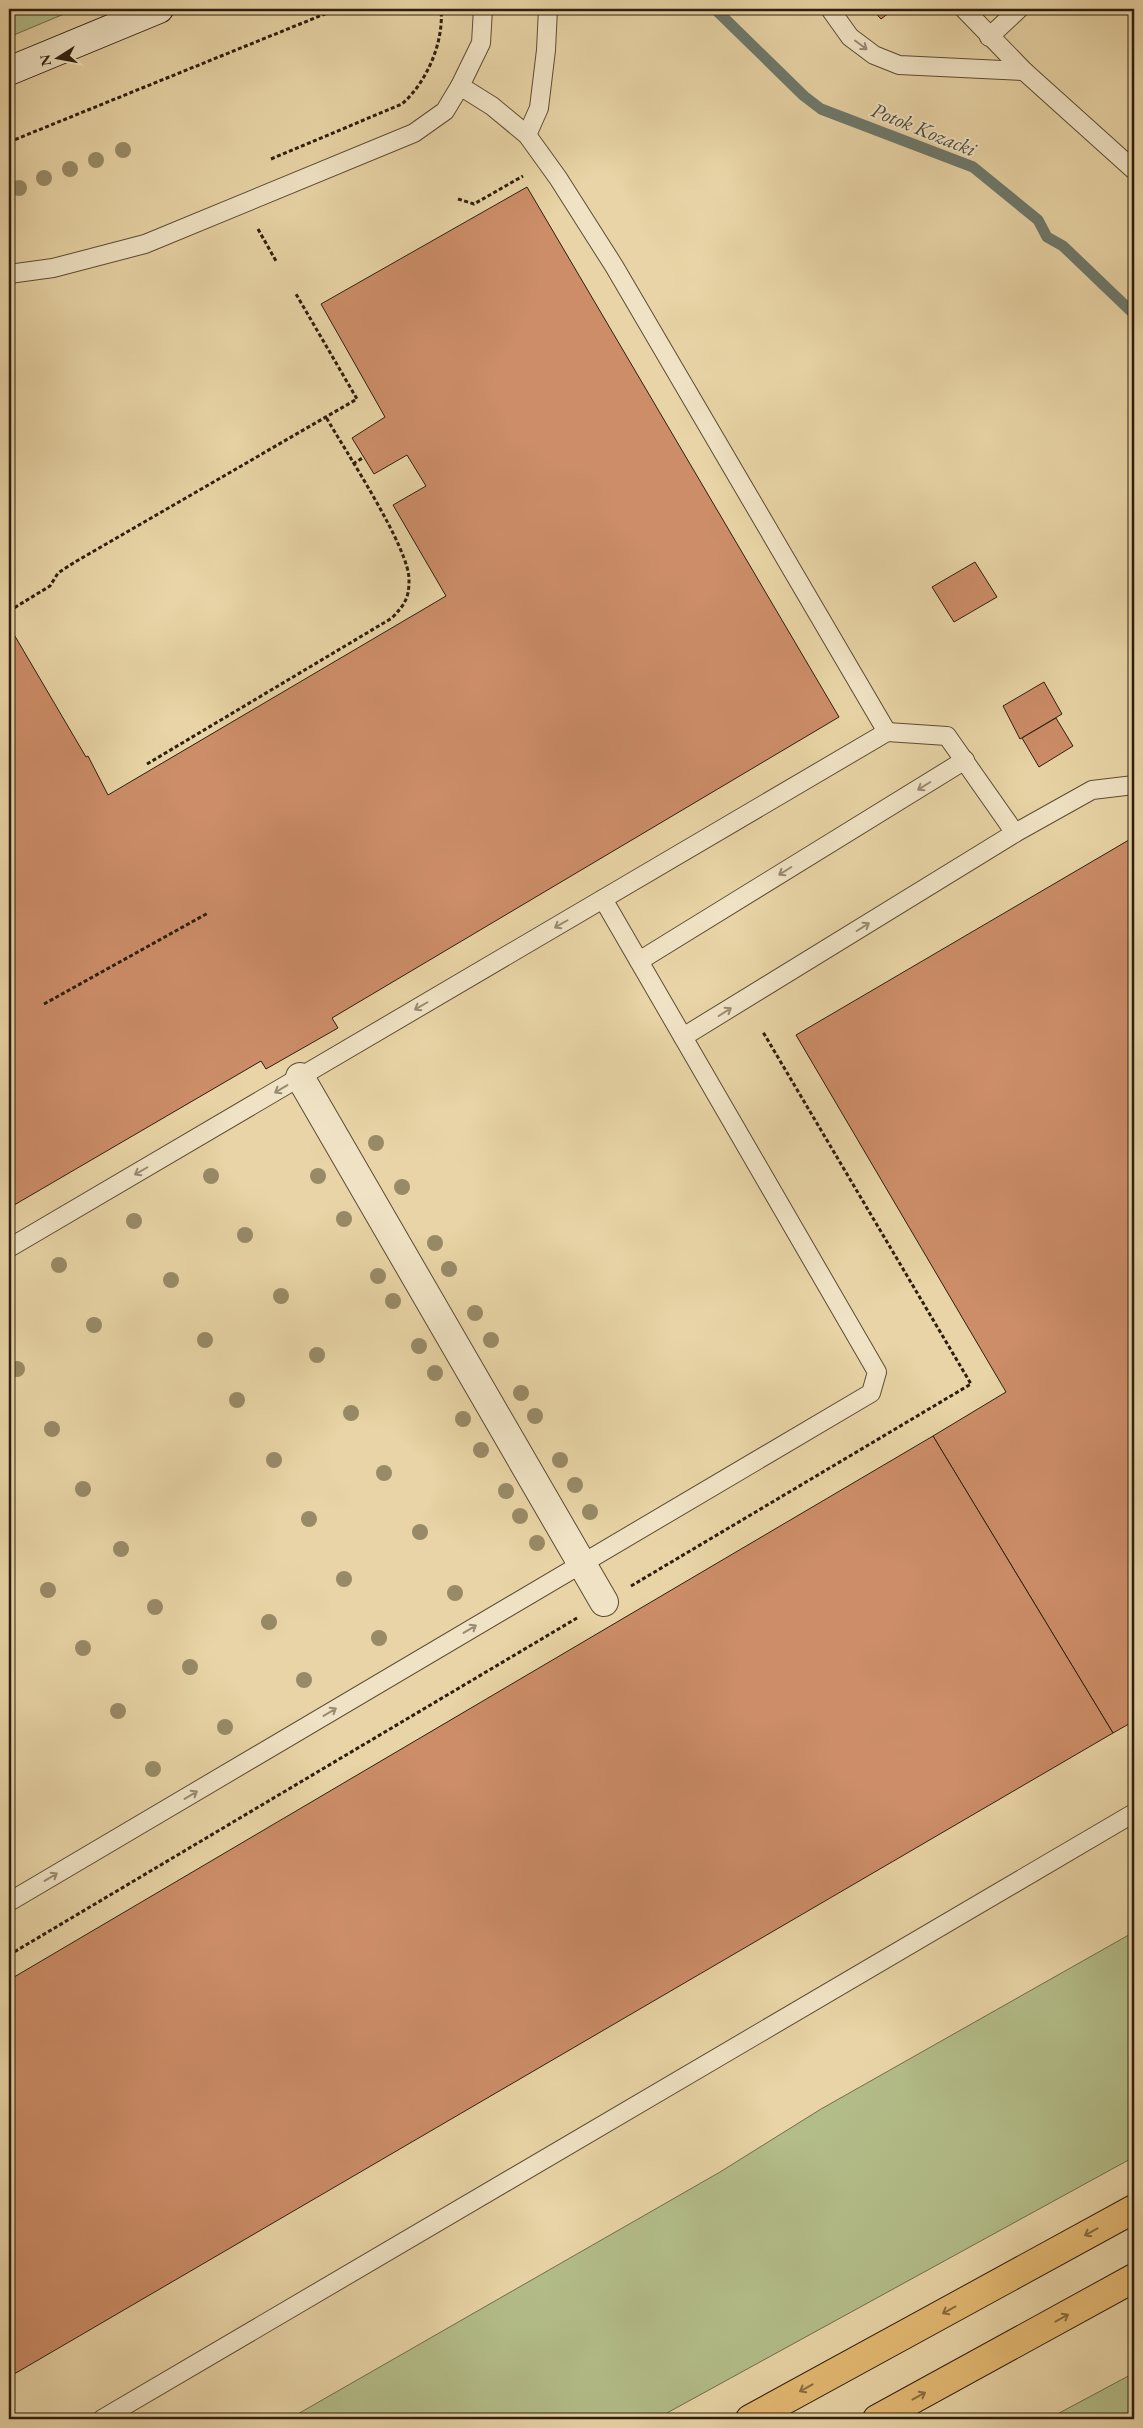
<svg xmlns="http://www.w3.org/2000/svg" width="1143" height="2428" viewBox="0 0 1143 2428" font-family="'EB Garamond',serif">
	<rect width="100%" height="100%" fill="#e8d4a6"/>
	<filter id="stains"><feTurbulence type="fractalNoise" baseFrequency=".004" numOctaves="4"/><feColorMatrix values="0 0 0 0 .2 0 0 0 0 .09 0 0 0 0 .02 0 0 0 .5 -.17"/></filter>
	<radialGradient id="worn" r=".72"><stop offset=".6" stop-color="#630" stop-opacity="0"/><stop offset="1" stop-color="#630" stop-opacity=".3"/></radialGradient>
	<!-- green -->
	<g fill="#b3bd89" stroke="#706e4b">
		<polygon points="9,9 76,9 9,37"/>
		<polygon points="1134,1932 1134,2157 656,2419 289,2419 720,2172 821,2109"/>
		<polygon points="1134,2373 1134,2419 1048,2419"/>
	</g>
	<g fill="none" stroke-linecap="round" stroke-linejoin="round">
		<!-- stream -->
		<polyline stroke="#6e7a6d" stroke-width="11" points="715,9 804,96 821,109 973,167 1038,220 1047,237 1063,246 1134,314"/>
	</g>
	<!-- building -->
	<g fill="#cc8d68" stroke="#2e1e0d">
		<polygon points="872,9 894,9 881,19"/>
		<polygon points="527,187 839,717 332,1018 338,1028 266,1069 261,1061 9,1208 9,626 86,757 88,756 108,795 446,596 393,505 426,486 407,455 374,474 352,438 385,417 321,304"/>
		<polygon points="975,562 997,597 954,622 932,587"/>
		<polygon points="1044,682 1062,714 1020,739 1003,706"/>
		<polygon points="1056,718 1073,746 1039,767 1022,738"/>
		<polygon points="1134,837 1134,1721 1113,1733 933,1436 1006,1392 796,1035"/>
		<polygon points="933,1436 1113,1733 9,2377 9,1980"/>
	</g>
	<g fill="none" stroke-linecap="round" stroke-linejoin="round">
		<defs>
			<g id="lane">
				<polyline points="830,9 850,37 874,55 899,65 1024,71"/>
				<polyline points="964,9 1024,71 1134,170"/>
				<polyline points="989,37 1019,9"/>
				<polyline points="460,86 492,106 527,135 558,178 614,266 887,732"/>
				<polyline points="527,135 539,108 546,50 548,9"/>
				<polyline points="9,274 53,268 145,244 414,133 445,111 460,86 481,43 483,9"/>
				<polyline points="639,961 965,760"/>
				<polyline points="683,1037 1015,833"/>
				<polyline points="9,1248 887,732 947,736 1015,833 1092,790 1134,785"/>
				<polyline points="9,1902 871,1393 877,1372 603,899"/>
				<polyline points="102,2419 1134,1813"/>
			</g>
			<polyline id="street" points="300,1077 604,1602"/>
			<polyline id="secondary" points="9,71 159,9"/>
			<g id="highway">
				<polyline points="750,2419 1134,2209"/>
				<polyline points="877,2419 1134,2278"/>
			</g>
		</defs>
		<!-- lane casing -->
		<use href="#lane" stroke="#5c4c33" stroke-width="20"/>
		<!-- street casing -->
		<use href="#street" stroke="#5c4c33" stroke-width="30"/>
		<!-- secondary casing -->
		<use href="#secondary" stroke="#2e1e0d" stroke-width="30"/>
		<!-- highway casing -->
		<use href="#highway" stroke="#2e1e0d" stroke-width="30"/>
		<!-- path -->
		<g stroke="#2e1e0d" stroke-width="3" stroke-dasharray="4 2.5" stroke-linecap="butt">
			<polyline points="9,142 337,9"/>
			<path d="M271,159L402,104C427,82 444,42 441,9"/>
			<polyline points="458,199 474,204 523,176"/>
			<polyline points="258,229 276,261"/>
			<polyline points="353,464 364,457"/>
			<polyline points="9,611 50,586 58,573 75,562 357,399 296,294"/>
			<path d="M147,764L392,618C404,605 409,599 409,581C411,550 344,449 326,417"/>
			<polyline points="44,1004 208,913"/>
			<polyline points="631,1586 971,1384 763,1032"/>
			<polyline points="9,1955 577,1618"/>
		</g>
		<!-- lane -->
		<use href="#lane" stroke="#f0e3c5" stroke-width="18"/>
		<!-- street -->
		<use href="#street" stroke="#f0e3c5" stroke-width="28"/>
		<!-- secondary -->
		<use href="#secondary" stroke="#f0e3c5" stroke-width="28"/>
		<!-- highway -->
		<use href="#highway" stroke="#e4ba73" stroke-width="28"/>
	</g>
	<!-- trees -->
	<g fill="#988a66">
		<circle cx="123" cy="150" r="8"/>
		<circle cx="96" cy="160" r="8"/>
		<circle cx="70" cy="169" r="8"/>
		<circle cx="44" cy="178" r="8"/>
		<circle cx="19" cy="188" r="8"/>
		<circle cx="376" cy="1143" r="8"/>
		<circle cx="211" cy="1176" r="8"/>
		<circle cx="318" cy="1176" r="8"/>
		<circle cx="402" cy="1187" r="8"/>
		<circle cx="344" cy="1219" r="8"/>
		<circle cx="134" cy="1221" r="8"/>
		<circle cx="245" cy="1235" r="8"/>
		<circle cx="435" cy="1243" r="8"/>
		<circle cx="59" cy="1265" r="8"/>
		<circle cx="449" cy="1269" r="8"/>
		<circle cx="378" cy="1276" r="8"/>
		<circle cx="171" cy="1280" r="8"/>
		<circle cx="281" cy="1296" r="8"/>
		<circle cx="393" cy="1301" r="8"/>
		<circle cx="475" cy="1313" r="8"/>
		<circle cx="94" cy="1325" r="8"/>
		<circle cx="205" cy="1340" r="8"/>
		<circle cx="491" cy="1340" r="8"/>
		<circle cx="419" cy="1346" r="8"/>
		<circle cx="317" cy="1355" r="8"/>
		<circle cx="17" cy="1369" r="8"/>
		<circle cx="435" cy="1373" r="8"/>
		<circle cx="521" cy="1393" r="8"/>
		<circle cx="237" cy="1400" r="8"/>
		<circle cx="351" cy="1413" r="8"/>
		<circle cx="535" cy="1416" r="8"/>
		<circle cx="463" cy="1419" r="8"/>
		<circle cx="52" cy="1429" r="8"/>
		<circle cx="481" cy="1450" r="8"/>
		<circle cx="274" cy="1460" r="8"/>
		<circle cx="560" cy="1460" r="8"/>
		<circle cx="384" cy="1473" r="8"/>
		<circle cx="575" cy="1485" r="8"/>
		<circle cx="83" cy="1489" r="8"/>
		<circle cx="506" cy="1491" r="8"/>
		<circle cx="590" cy="1512" r="8"/>
		<circle cx="520" cy="1516" r="8"/>
		<circle cx="309" cy="1519" r="8"/>
		<circle cx="420" cy="1532" r="8"/>
		<circle cx="537" cy="1543" r="8"/>
		<circle cx="121" cy="1549" r="8"/>
		<circle cx="344" cy="1579" r="8"/>
		<circle cx="48" cy="1590" r="8"/>
		<circle cx="455" cy="1593" r="8"/>
		<circle cx="155" cy="1607" r="8"/>
		<circle cx="269" cy="1622" r="8"/>
		<circle cx="379" cy="1638" r="8"/>
		<circle cx="83" cy="1648" r="8"/>
		<circle cx="190" cy="1667" r="8"/>
		<circle cx="304" cy="1680" r="8"/>
		<circle cx="118" cy="1711" r="8"/>
		<circle cx="225" cy="1727" r="8"/>
		<circle cx="153" cy="1769" r="8"/>
	</g>
	<!-- one-way arrows -->
	<defs><path id="oneway-shaft" d="M-6 0H5M1.5-3L5.5 0L1.5 3" fill="none" stroke-width="1.6" stroke-linecap="round" stroke-linejoin="round" transform="scale(1.25)"/></defs>
	<g stroke="#998a72">
		<use href="#oneway-shaft" transform="translate(861 45) rotate(37)"/>
		<use href="#oneway-shaft" transform="translate(924 786) rotate(148)"/>
		<use href="#oneway-shaft" transform="translate(785 871) rotate(148)"/>
		<use href="#oneway-shaft" transform="translate(561 924) rotate(150)"/>
		<use href="#oneway-shaft" transform="translate(863 927) rotate(-32)"/>
		<use href="#oneway-shaft" transform="translate(421 1006) rotate(150)"/>
		<use href="#oneway-shaft" transform="translate(725 1012) rotate(-32)"/>
		<use href="#oneway-shaft" transform="translate(281 1089) rotate(149)"/>
		<use href="#oneway-shaft" transform="translate(141 1171) rotate(150)"/>
		<use href="#oneway-shaft" transform="translate(470 1629) rotate(-31)"/>
		<use href="#oneway-shaft" transform="translate(330 1712) rotate(-31)"/>
		<use href="#oneway-shaft" transform="translate(191 1795) rotate(-31)"/>
		<use href="#oneway-shaft" transform="translate(51 1877) rotate(-31)"/>
	</g>
	<g stroke="#896c40">
		<use href="#oneway-shaft" transform="translate(1091 2232) rotate(151)"/>
		<use href="#oneway-shaft" transform="translate(949 2310) rotate(151)"/>
		<use href="#oneway-shaft" transform="translate(1062 2318) rotate(-29)"/>
		<use href="#oneway-shaft" transform="translate(806 2388) rotate(151)"/>
		<use href="#oneway-shaft" transform="translate(919 2396) rotate(-29)"/>
	</g>
	<g text-anchor="middle" dominant-baseline="central" stroke-width="4" stroke-linejoin="round" paint-order="stroke">
		<!-- water labels -->
		<g font-size="21" font-style="italic" fill="#4e4c3d" stroke="#f0e3c5">
			<text transform="translate(924 129) rotate(22)">Potok Kozacki</text>
		</g>
	</g>
	<!-- margin -->
	<rect width="1143" height="2428" fill="none" stroke="#e8d4a6" stroke-width="30"/>
	<rect x="10" y="10" width="1123" height="2408" fill="none" stroke="#2e1e0d" stroke-width="2.5"/>
	<rect x="15" y="15" width="1113" height="2398" fill="none" stroke="#2e1e0d"/>
	<!-- north arrow -->
	<g transform="translate(58 58) rotate(259)" stroke="#f0e3c5" stroke-width="4" paint-order="stroke">
	<path d="M0-4L9 19L0 12L-9 19Z" fill="#2e1e0d"/>
	<text y="-8" font-size="14" font-weight="bold" text-anchor="middle" fill="#2e1e0d">N</text>
	</g>
	<rect width="100%" height="100%" filter="url(#stains)"/>
	<rect width="100%" height="100%" fill="url(#worn)"/>
</svg>
